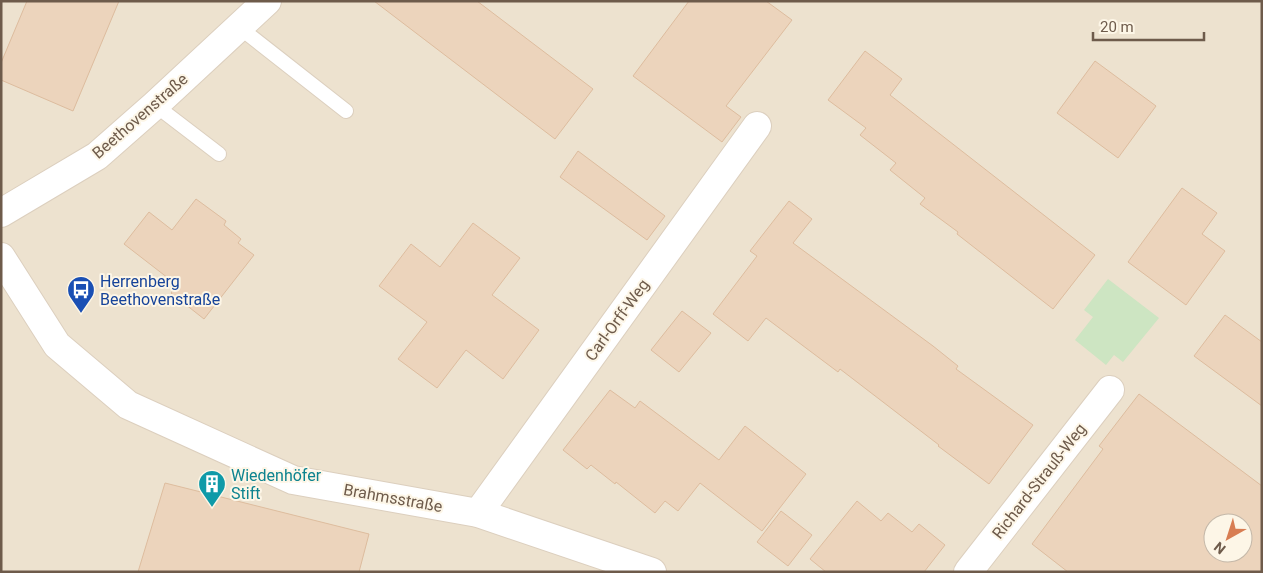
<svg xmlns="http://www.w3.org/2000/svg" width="1263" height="573" viewBox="0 0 1263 573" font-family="Roboto,sans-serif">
	<rect width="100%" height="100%" fill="#f9f2e1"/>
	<!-- residential -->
	<path fill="#ede2cf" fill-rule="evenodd" d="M1,1H1262V572H1ZM1213,523H1243V553H1213Z"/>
	<!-- green -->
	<polygon fill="#cde5c2" points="1108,279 1159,318 1123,362 1114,355 1106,365 1075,340 1093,317 1084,310"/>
	<!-- building -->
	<g fill="#ecd4bc" stroke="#ddbc9e" fill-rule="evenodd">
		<polygon points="27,1 119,1 73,111 1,80 1,63"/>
		<polygon points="374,1 477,1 593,89 555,139"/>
		<polygon points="689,1 766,1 792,20 726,106 741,117 722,142 633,76"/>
		<polygon points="865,51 902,79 890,95 1095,255 1053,309 957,234 958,232 920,204 925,198 890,170 896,163 860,135 866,128 828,100"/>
		<polygon points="1095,61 1156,106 1118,158 1057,113"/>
		<polygon points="578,151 665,216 647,240 560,177"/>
		<polygon points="1182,188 1217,213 1202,234 1225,251 1186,305 1128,262"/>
		<polygon points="196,199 226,221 224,225 241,239 238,243 254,255 204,319 171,293 177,285 124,244 149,212 172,230"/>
		<polygon points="789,201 812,219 793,243 933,346 958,366 956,369 1033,425 989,484 938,446 939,445 840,369 838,372 766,318 748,341 713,314 757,256 750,251"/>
		<polygon points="473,223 520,258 492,295 539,330 503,379 466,350 437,388 398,359 427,322 379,286 411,244 440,267"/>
		<polygon points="682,311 711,333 679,372 651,350"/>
		<polygon points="1225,315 1262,342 1262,406 1194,356"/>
		<polygon points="610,390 635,408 640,401 719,460 745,426 806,474 762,531 700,483 678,511 665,501 655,513 616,482 615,484 591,465 587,469 563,450"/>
		<path d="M1139,394L1262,486V572H1068L1032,544L1103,449L1099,446ZM1213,523H1243V553H1213Z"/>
		<polygon points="165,483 369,534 359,572 138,572"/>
		<polygon points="857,501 881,521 888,513 912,532 919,524 945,545 924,572 826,572 810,559"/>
		<polygon points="781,511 812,535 788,566 757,542"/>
	</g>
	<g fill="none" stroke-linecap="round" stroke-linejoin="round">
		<defs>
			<g id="service">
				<polyline points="239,27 346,111"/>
				<polyline points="155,105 219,154"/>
			</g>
			<g id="minor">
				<polyline points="1,213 97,156 155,105 267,1"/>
				<polyline points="1,257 57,345 128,405 293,480 478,513 652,572"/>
				<polyline points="478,513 757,126"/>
				<polyline points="968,572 1110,390"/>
			</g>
		</defs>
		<!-- service casing -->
		<use href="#service" stroke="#dccfbe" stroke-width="16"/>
		<!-- minor casing -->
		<use href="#minor" stroke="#dccfbe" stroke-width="30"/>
		<!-- service -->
		<use href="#service" stroke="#fff" stroke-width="14"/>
		<!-- minor -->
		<use href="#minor" stroke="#fff" stroke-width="28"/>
	</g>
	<!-- icons -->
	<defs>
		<symbol id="bus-pin" viewBox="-11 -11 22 30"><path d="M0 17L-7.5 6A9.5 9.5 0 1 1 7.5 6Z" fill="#1a4fb4" stroke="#fdf6e7"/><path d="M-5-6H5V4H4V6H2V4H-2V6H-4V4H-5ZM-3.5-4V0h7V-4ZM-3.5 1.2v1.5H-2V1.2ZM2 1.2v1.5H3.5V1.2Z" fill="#fff"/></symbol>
		<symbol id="building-pin" viewBox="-11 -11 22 30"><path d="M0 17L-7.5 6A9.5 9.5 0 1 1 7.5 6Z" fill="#0f9aa8" stroke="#fdf6e7"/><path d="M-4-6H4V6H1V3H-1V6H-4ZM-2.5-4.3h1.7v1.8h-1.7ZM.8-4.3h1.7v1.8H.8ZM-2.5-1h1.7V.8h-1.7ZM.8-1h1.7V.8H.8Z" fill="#fff"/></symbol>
	</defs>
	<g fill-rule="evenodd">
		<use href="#bus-pin" x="65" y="274" width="32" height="43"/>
		<use href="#building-pin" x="196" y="468" width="32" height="43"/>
	</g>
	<g text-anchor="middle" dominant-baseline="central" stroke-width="4" stroke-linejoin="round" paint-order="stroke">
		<!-- street labels -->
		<g font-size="16" fill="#6e5b4b" stroke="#fdf6e7">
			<text transform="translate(140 116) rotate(-41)">Beethovenstraße</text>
			<text transform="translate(617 320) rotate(-54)">Carl-Orff-Weg</text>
			<text transform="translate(1039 481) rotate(-52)">Richard-Strauß-Weg</text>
			<text transform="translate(393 498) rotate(10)">Brahmsstraße</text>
		</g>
		<!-- transit labels -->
		<g font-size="16" fill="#164399" stroke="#fdf6e7" text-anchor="start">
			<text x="100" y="281">Herrenberg<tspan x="100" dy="18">Beethovenstraße</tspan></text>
		</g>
		<!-- culture labels -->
		<g font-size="16" fill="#0d838f" stroke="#fdf6e7" text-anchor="start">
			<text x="231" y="475">Wiedenhöfer<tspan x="231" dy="18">Stift</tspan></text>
		</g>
	</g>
	<!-- border -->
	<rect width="1263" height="573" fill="none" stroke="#6e5b4b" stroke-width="5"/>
	<!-- north arrow -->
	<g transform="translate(1228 538) rotate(219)"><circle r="24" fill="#fdf6e7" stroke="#c4b8a9"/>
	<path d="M0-4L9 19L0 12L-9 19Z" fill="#d87d52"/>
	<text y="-8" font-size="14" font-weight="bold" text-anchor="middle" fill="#6e5b4b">N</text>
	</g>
	<!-- scale -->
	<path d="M1093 32v8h111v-8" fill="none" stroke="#6e5b4b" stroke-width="2.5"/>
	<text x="1100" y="32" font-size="15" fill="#6e5b4b" stroke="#fdf6e7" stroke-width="4" paint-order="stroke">20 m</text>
</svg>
